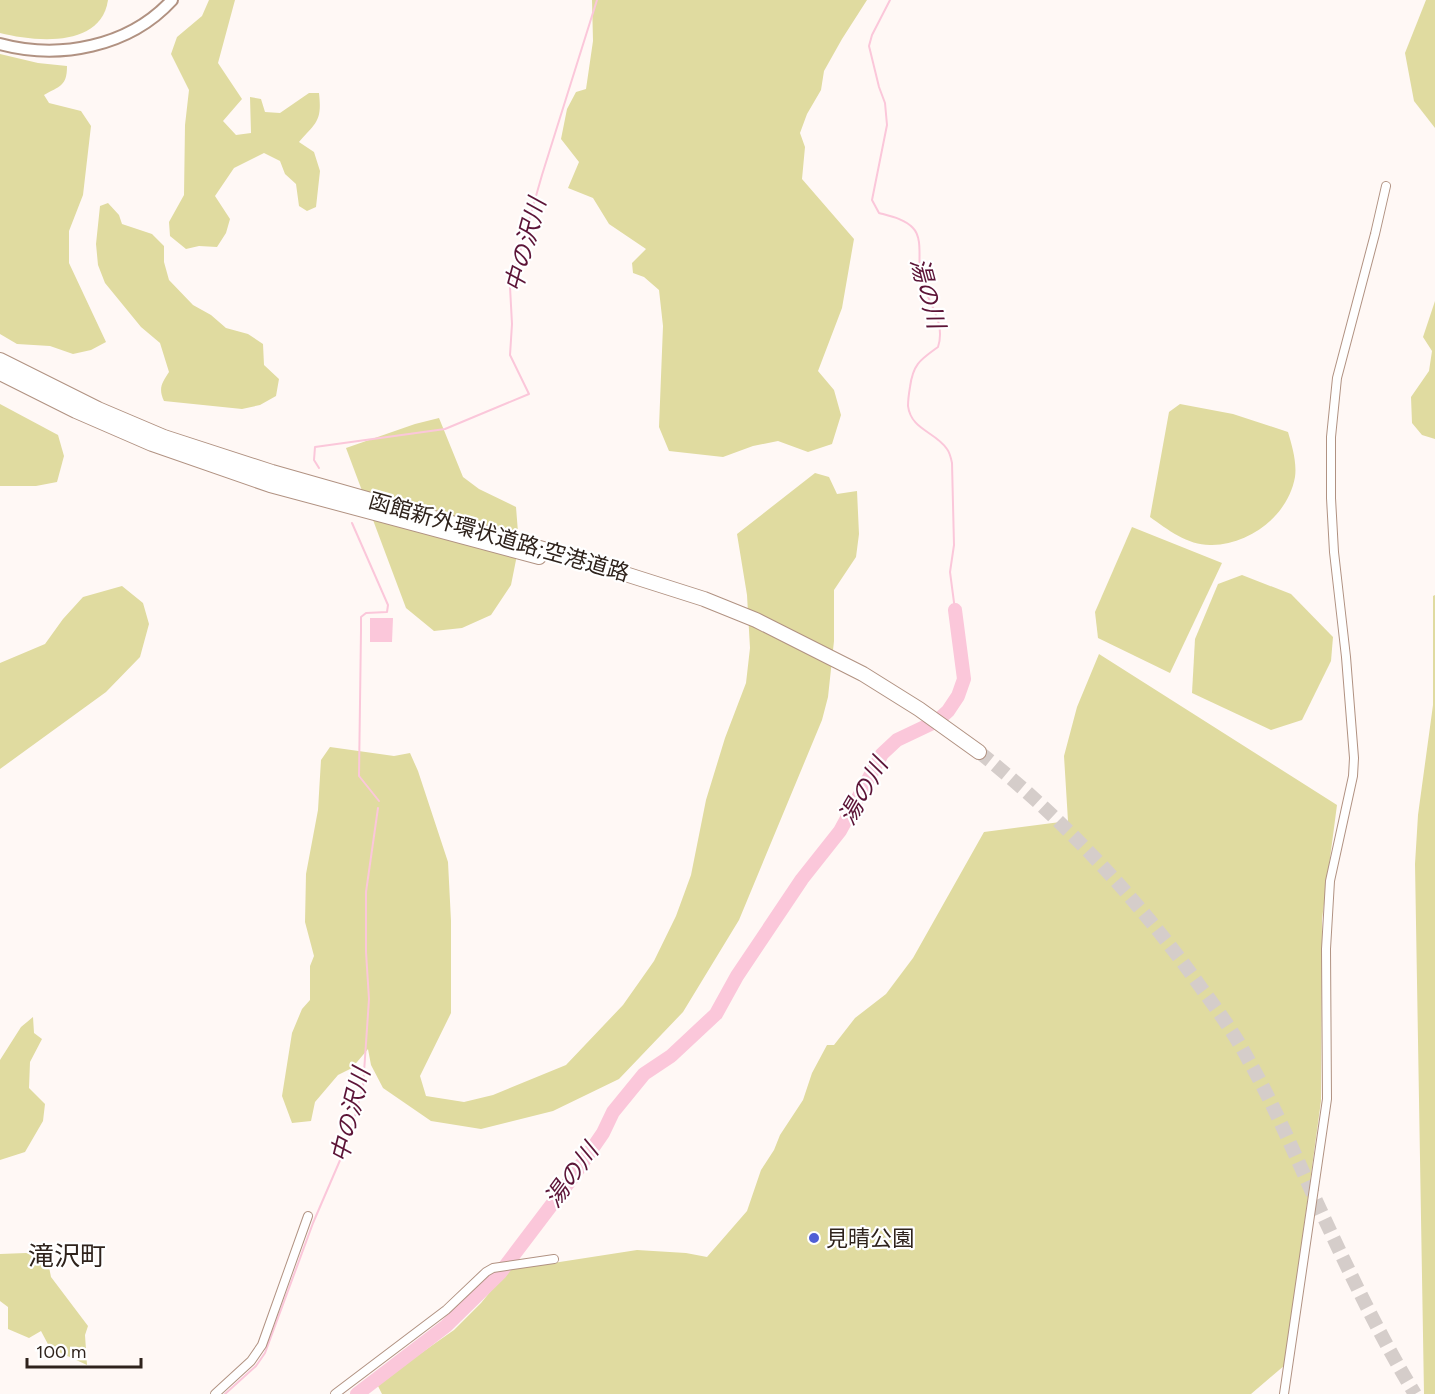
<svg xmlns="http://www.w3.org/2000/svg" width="1435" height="1394" viewBox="0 0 1435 1394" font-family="Figtree,'Noto Sans JP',sans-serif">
	<rect width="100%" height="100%" fill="#fff8f5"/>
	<!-- green -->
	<g fill="#e0dba0">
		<path d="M0,0H108C101,48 36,42 0,33Z"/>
		<path d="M209,0H235L218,63L242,99L223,121L236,135L251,133L250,97L261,99L265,112L280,113L309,93H319C322,121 317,122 299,142L314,152L320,171L316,207L307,211L299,206L296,184L285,174L280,161L264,153L234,168L215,196L230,219L226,233L217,247L199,246L186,249L170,236L169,222L184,195L185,125L189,90L171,54L177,37L202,16Z"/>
		<polygon points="592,0 867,0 842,39 824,71 821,90 807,114 800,133 805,147 802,179 854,239 842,308 818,371 834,390 841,415 832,444 808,452 778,441 753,446 723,457 669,451 659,427 663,326 659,290 644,277 633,273 632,263 646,249 609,224 593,198 568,188 579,162 561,139 567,109 576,92 586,89 593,41"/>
		<polygon points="1426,0 1435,0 1435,128 1414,101 1405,53"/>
		<path d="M0,54L38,63L67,66C67,87 59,86 44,95L49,103L81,111L91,126L83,195L69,231V263L106,342L91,350L73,354L50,346L17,344L0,334Z"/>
		<path d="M108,203L119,215L122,224L152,234L164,246V262L169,280L193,305L211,315L226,328L248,334L263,344L264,365L279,379L276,396L260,405L242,409L164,401C158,388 162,383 169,372L160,343L141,327L105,283L98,265L96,244L100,206Z"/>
		<polygon points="1435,301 1435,439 1422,435 1412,423 1411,397 1429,371 1432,351 1423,337"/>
		<polygon points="0,404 58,435 64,456 57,482 36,486 0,486"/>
		<path d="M1180,404L1233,414L1288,432C1292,446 1297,462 1295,477C1288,516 1250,544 1212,545C1189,546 1168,530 1150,517L1169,412Z"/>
		<polygon points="439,418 463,477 479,489 516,507 519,545 511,585 491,615 462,628 434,631 406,608 346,448 415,424"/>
		<polygon points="815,473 829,477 837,494 857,491 859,534 856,557 834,590 834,641 828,697 822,720 739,920 683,1012 619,1079 553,1111 481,1129 431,1121 383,1088 371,1065 368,1049 352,1068 338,1075 315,1102 311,1121 292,1123 282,1096 292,1033 302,1009 310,1000 310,966 314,956 305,922 306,874 318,810 321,760 330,747 394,756 410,753 418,771 448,862 451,921 451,1013 420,1076 426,1096 464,1102 493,1095 566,1065 623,1005 654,961 676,916 691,875 706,800 725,738 746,683 750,648 747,595 737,534"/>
		<polygon points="1132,527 1222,563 1170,673 1098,638 1095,612"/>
		<polygon points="1242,575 1291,594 1333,637 1331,661 1302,720 1271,730 1192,693 1195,639 1218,584"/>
		<polygon points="122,586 143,603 149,624 140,657 106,692 0,769 0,663 45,644 63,619 83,597"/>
		<polygon points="1435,595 1435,1394 1424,1394 1415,864 1418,815 1433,705 1433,596"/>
		<polygon points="1099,654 1337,805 1322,919 1321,1101 1285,1365 1251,1394 382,1394 377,1384 454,1330 481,1303 508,1270 637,1250 686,1253 707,1257 747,1211 761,1170 774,1150 780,1135 803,1100 812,1073 827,1045 834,1045 855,1018 886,994 913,958 984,832 1068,821 1064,756 1077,707"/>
		<polygon points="33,1017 34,1033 42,1039 30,1062 29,1088 45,1104 43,1121 25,1152 0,1160 0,1060 21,1027"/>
		<polygon points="26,1253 47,1257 51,1277 88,1326 85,1335 87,1365 50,1348 41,1331 29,1338 8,1329 8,1307 0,1301 0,1254"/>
	</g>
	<!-- water -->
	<polygon fill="#fbc7da" points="370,618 393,618 392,642 370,642"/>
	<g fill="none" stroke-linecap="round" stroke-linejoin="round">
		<!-- stream -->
		<g stroke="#fbc7da" stroke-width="2">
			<path d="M890,0L872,35L869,46L879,87L885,103L887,125L872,200L879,213C890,216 905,219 913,228C923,238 918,260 920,273C924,299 947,320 938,347C920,360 913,364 910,387C909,393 908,400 908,406C911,430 936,432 947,449C950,453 951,458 952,463L954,545L950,572L955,610"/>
			<polyline points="319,468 314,460 315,447 445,429 529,394 510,355 512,324 510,287 542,175 597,0"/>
			<polyline points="352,523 388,605 387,612 366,613 361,617 361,630 359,776 379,801"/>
			<polyline points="225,1394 256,1366 265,1353 313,1223 347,1144 363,1087 369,999 366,952 366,892 378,808"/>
		</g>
		<!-- river -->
		<polyline stroke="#fbc7da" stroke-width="14" points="357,1394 446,1326 500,1273 572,1178 603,1133 613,1112 644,1074 671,1056 716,1014 737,976 802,879 840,831 882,754 897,740 937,721 948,711 958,696 964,679 955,610"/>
		<!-- highway-tunnel -->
		<path stroke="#d5cdca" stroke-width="14" stroke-dasharray="14 7" stroke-linecap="butt" d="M979,752C1065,820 1139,900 1202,989C1219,1012 1236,1036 1249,1061C1273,1103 1292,1148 1312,1192C1344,1261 1376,1330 1415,1394"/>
		<defs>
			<g id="street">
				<polyline points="215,1394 251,1361 262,1345 308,1216"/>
				<polyline points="335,1394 446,1310 486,1272 493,1268 554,1259"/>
				<polyline points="1284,1394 1327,1099 1326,949 1330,881 1353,776 1354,758 1346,657 1334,552 1331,498 1331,437 1337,378 1375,234 1386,186"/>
			</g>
			<path id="secondary" d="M0,44C59,60 129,47 172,0"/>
			<g id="highway">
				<polyline points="0,360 98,409 164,437 272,472 575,558 704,599 756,620 863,674 919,709 979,752"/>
				<polyline points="0,373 76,411 152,444 270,485 539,557"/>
			</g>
		</defs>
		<!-- street casing -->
		<use href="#street" stroke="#b19282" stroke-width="10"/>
		<!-- secondary casing -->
		<use href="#secondary" stroke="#b19282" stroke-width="14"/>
		<!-- highway casing -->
		<use href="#highway" stroke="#b19282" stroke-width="16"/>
		<!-- street -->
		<use href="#street" stroke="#fff" stroke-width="8"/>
		<!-- secondary -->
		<use href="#secondary" stroke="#fff" stroke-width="10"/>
		<!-- highway -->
		<use href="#highway" stroke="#fff" stroke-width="14"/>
	</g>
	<!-- markers -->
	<circle fill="#505fd5" stroke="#fff" stroke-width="2" cx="814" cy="1238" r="6"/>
	<g text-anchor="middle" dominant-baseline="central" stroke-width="4.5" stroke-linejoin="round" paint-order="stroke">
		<!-- street labels -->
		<g font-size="22" fill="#2f231c" stroke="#fff">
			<text transform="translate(499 537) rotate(16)">函館新外環状道路;空港道路</text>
		</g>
		<!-- poi labels -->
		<g font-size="22" fill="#2f231c" stroke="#fff" text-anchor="start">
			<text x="826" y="1238">見晴公園</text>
		</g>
		<!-- water labels -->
		<g font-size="24" font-style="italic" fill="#5c1437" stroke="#fff">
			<text transform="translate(525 245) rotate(-75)">中の沢川</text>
			<text transform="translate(928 293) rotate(75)">湯の川</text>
			<text transform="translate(863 791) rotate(-60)">湯の川</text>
			<text transform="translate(350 1115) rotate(-76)">中の沢川</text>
			<text transform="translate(571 1175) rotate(-54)">湯の川</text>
		</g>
		<!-- quarter labels -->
		<g font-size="26" fill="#2f231c" stroke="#fff">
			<text x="67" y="1256">滝沢町</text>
		</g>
	</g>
	<!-- scale -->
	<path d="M27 1358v9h114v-9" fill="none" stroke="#2f231c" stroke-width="3"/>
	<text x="36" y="1358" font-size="18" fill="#2f231c" stroke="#ffffff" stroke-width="4.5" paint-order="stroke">100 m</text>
</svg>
